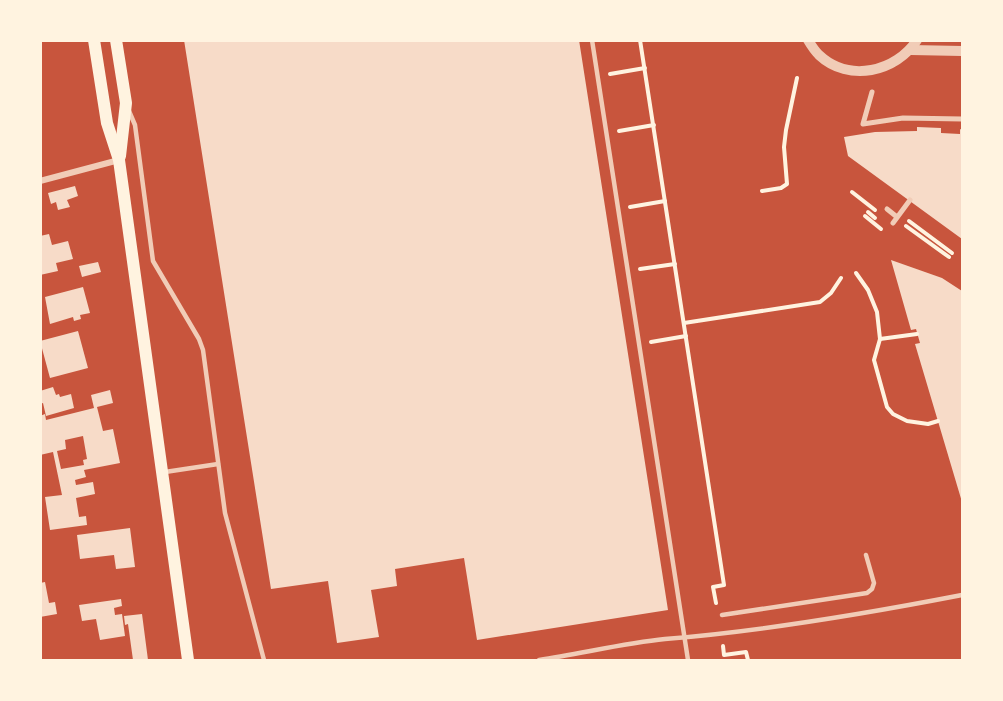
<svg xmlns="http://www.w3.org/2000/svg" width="1003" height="701" viewBox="0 0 1003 701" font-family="'Varela Round',sans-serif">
	<rect width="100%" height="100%" fill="#c8553d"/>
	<!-- building -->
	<g fill="#f7dbc8" fill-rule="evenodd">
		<polygon points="184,40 579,40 668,610 477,640 464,558 395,569 397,586 371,590 379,637 337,643 328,581 271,589"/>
		<polygon points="917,127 941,128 941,133 960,134 960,129 962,130 962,239 848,156 844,137 875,132 917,131"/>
		<polygon points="75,186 78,196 67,200 70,207 58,210 56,202 51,204 48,193"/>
		<polygon points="49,234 52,245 68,241 73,259 56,263 58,271 40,275 40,236"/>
		<polygon points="891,260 942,278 962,291 962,502 915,344 920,343 916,329 911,330"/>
		<polygon points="98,262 101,272 82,277 79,266"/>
		<polygon points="83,287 90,313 80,315 81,319 74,321 73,317 50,324 45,297"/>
		<polygon points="78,331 88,368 50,378 40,341"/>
		<polygon points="53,387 56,395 59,394 60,397 71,394 74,408 46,416 43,403 40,404 40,391"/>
		<path d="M110,390L113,403L97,407L103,431L113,429L120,463L84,470L86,477L75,480L76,485L93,482L95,494L76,498L79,517L86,516L87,525L50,530L45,497L62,495L53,452L40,455V416L45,414L46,420L94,408L91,395ZM83,436L87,459L83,460L84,465L61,469L57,451L66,449L65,440Z"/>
		<polygon points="130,528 135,567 116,569 114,555 80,559 77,535"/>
		<polygon points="45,582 49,603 55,602 57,614 40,617 40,583"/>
		<polygon points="121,599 122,606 114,608 115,615 122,614 125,636 100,640 96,619 82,621 79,605"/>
		<polygon points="142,614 148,660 133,660 128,624 125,625 124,616"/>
	</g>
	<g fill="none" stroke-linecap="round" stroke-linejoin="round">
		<!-- path -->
		<g stroke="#fff3e0" stroke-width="4">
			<polyline points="640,40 724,585 713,587 716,603"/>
			<polyline points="610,74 645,68"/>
			<polyline points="619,131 654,125"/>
			<polyline points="762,191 781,188 787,184 784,147 786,130 797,78"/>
			<polyline points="852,192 875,210"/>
			<polyline points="630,207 665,201"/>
			<polyline points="868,212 875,218"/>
			<polyline points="865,216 881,229"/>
			<polyline points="909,221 952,253"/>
			<polyline points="906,226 949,257"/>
			<polyline points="640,269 675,264"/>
			<polyline points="856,273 868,290 877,312 880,339 874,360 887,407 893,414 907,421 928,424 938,421"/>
			<polyline points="684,323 820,302 831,293 841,278"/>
			<polyline points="880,339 917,334"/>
			<polyline points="651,342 686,336"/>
			<polyline points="723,646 724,655 746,652 748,660"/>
		</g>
		<!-- service -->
		<g stroke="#f1ccb7" stroke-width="4.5">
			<polyline points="592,40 688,660"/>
			<polyline points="129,111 135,125 153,261 199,339 203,350 225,513 264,660"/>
			<polyline points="165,472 218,464"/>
			<polyline points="722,615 867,593 872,589 874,583 866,555"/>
			<path d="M539,660C580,654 624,643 665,639C765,631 864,614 962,595"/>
		</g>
		<!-- pedestrian -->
		<g stroke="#f1ccb7" stroke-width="5">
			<polyline points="872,92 863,124 903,118 962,119"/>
			<polyline points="887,209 897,217"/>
			<polyline points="893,223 910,200"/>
		</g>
		<!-- minor -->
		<polyline stroke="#f1ccb7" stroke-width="6" points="40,181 119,160"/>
		<!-- tertiary -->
		<g stroke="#f1ccb7" stroke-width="10">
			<path d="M808,40C811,45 815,51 819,55C849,83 896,72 917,40"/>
			<polyline points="911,50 962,51"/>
		</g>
		<!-- secondary -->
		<g stroke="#fff3e0" stroke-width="12">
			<polyline points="94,40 107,123 119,160 188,660"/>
			<polyline points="116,40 126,103 120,156"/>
		</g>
	</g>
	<!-- border -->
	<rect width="1003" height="701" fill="none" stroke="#fff3e0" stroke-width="84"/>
</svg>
